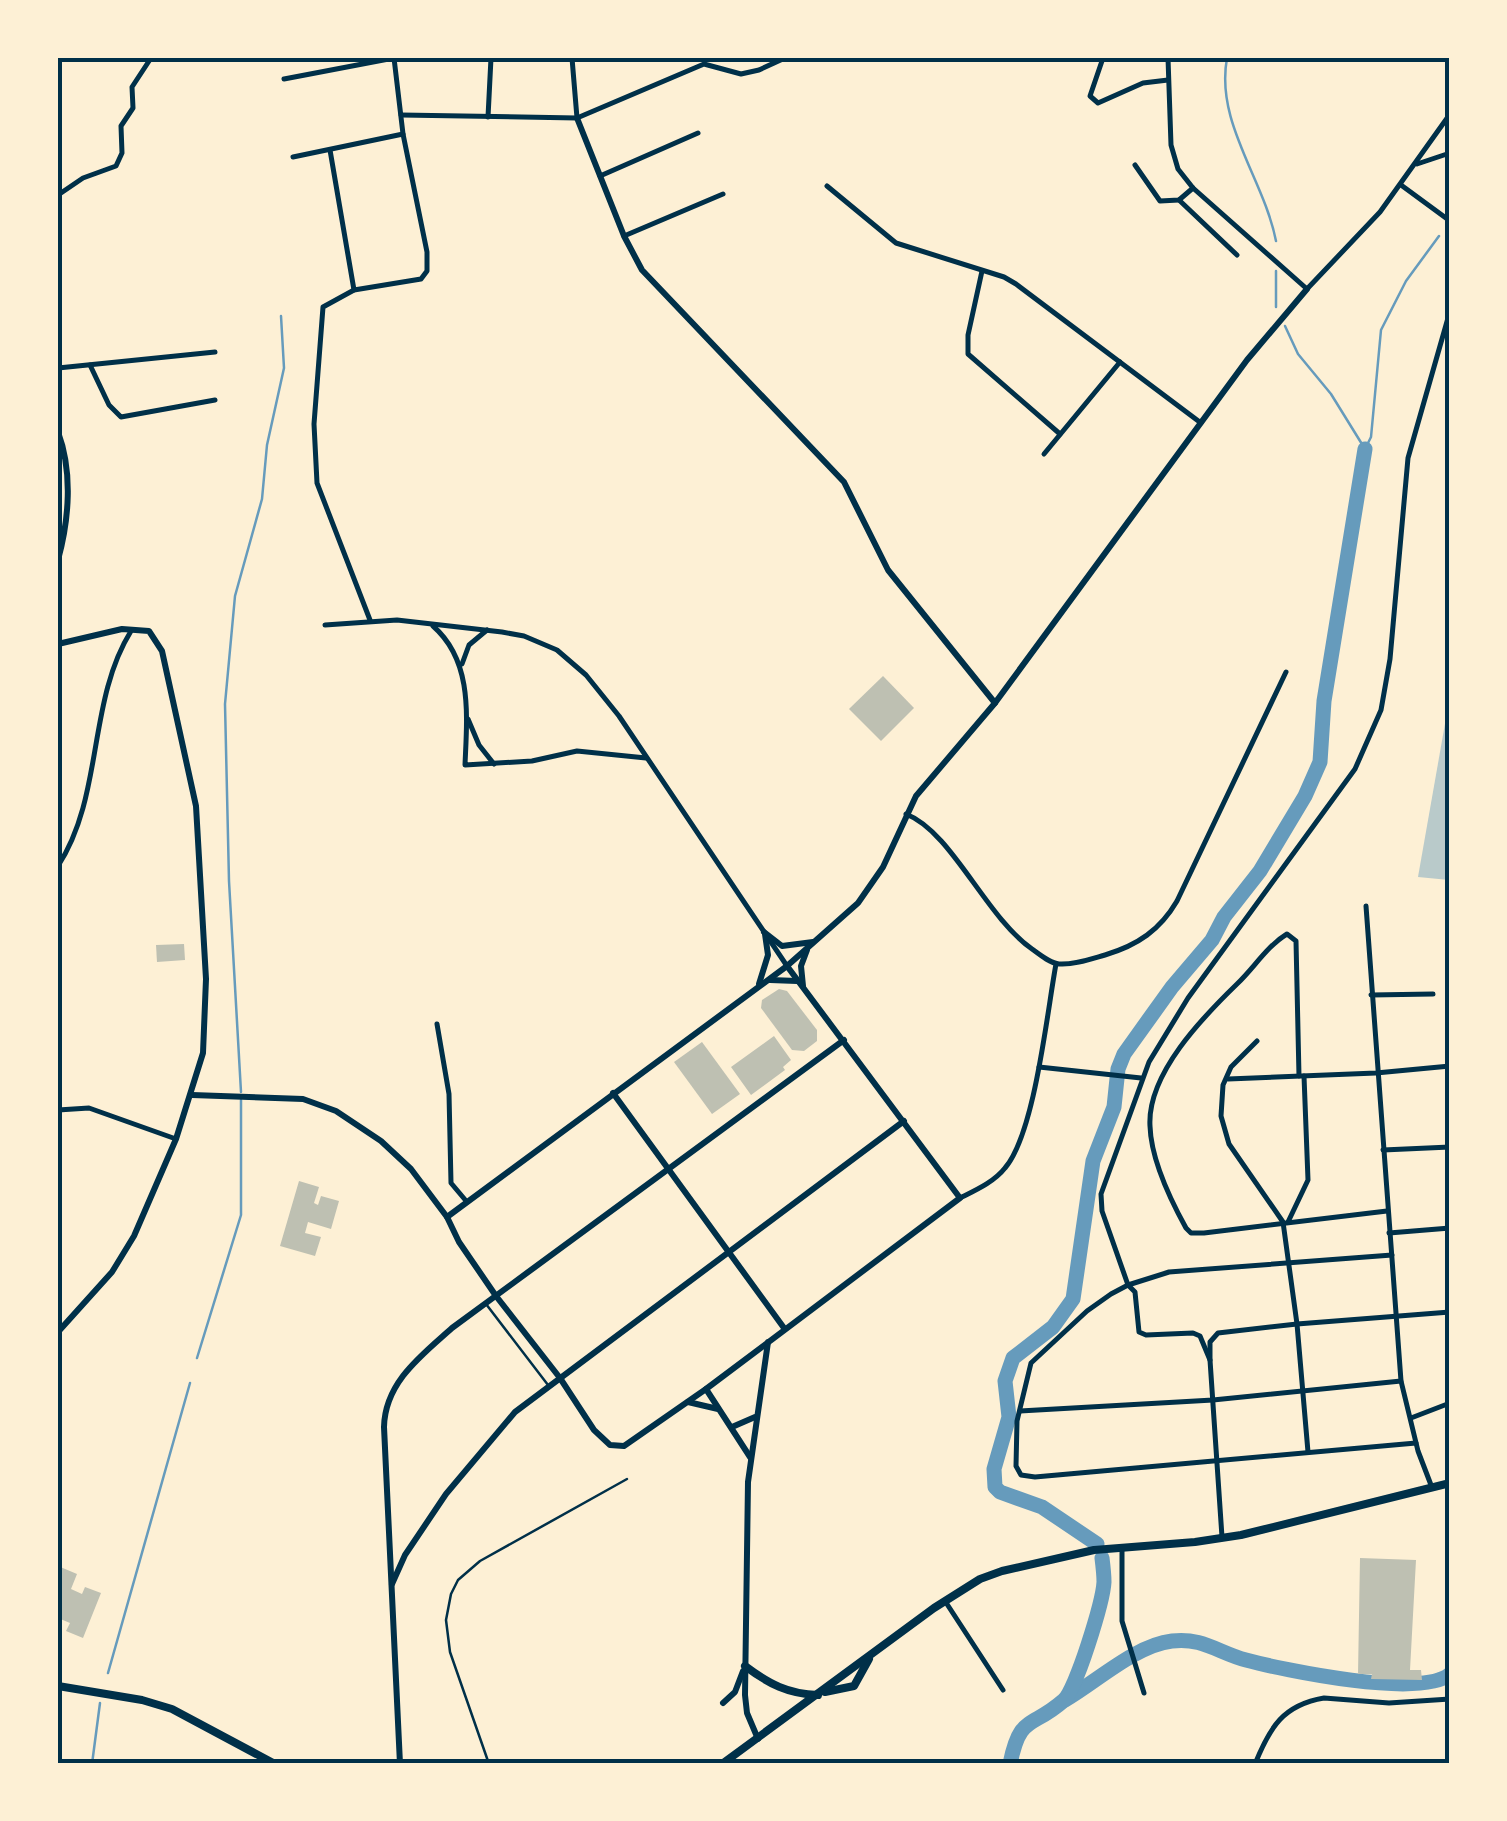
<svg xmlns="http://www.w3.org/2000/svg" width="1507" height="1821" viewBox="0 0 1507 1821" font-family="Inter,sans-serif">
	<rect width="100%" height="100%" fill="#fdf0d5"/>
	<!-- green -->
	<polygon fill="#b9caca" points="1449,701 1449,880 1418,877"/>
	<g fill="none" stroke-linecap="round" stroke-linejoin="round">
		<!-- stream -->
		<g stroke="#669bbc" stroke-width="2.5">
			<path d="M1227,58C1215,123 1264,179 1276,241"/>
			<polyline points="1276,307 1276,271"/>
			<polyline points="1285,326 1298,354 1331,394 1365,449"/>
			<polyline points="1365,449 1371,437 1381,330 1406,281 1439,236"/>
			<polyline points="241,1092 229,881 225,704 235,596 262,499 267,445 284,368 281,316"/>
			<polyline points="197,1358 241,1215 241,1100"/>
			<polyline points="108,1673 190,1383"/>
			<polyline points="92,1764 100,1703"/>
		</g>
		<!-- river -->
		<g stroke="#669bbc" stroke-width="15">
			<polyline points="1097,1544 1042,1507 1000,1492 995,1487 994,1469 1009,1417 1005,1381 1013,1358 1053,1327 1073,1299 1093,1161 1114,1107 1118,1069 1124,1054 1172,987 1212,940 1224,917 1260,871 1305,796 1320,762 1324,701 1365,449"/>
			<path d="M1065,1700C1096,1682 1136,1645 1172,1641C1202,1637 1219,1653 1246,1660C1283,1670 1422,1699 1450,1674"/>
			<path d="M1010,1764C1020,1714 1031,1729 1063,1701C1076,1691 1103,1601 1104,1582C1104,1574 1103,1566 1102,1558"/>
		</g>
	</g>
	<!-- building -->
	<g fill="#bec0b2">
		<polygon points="883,676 914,708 881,741 849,709"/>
		<polygon points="184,944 185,960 157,962 156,945"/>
		<polygon points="779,989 787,991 817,1030 817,1041 804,1051 792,1050 761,1008 762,1000"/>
		<polygon points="774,1036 791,1060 783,1067 785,1070 751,1095 731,1067"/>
		<polygon points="702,1042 740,1094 712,1114 674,1062"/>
		<polygon points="299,1181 319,1187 314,1203 318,1205 321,1196 339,1201 331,1229 308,1222 305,1233 321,1237 315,1256 280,1246"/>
		<polygon points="1360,1558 1416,1560 1410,1670 1421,1670 1422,1680 1371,1679 1372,1674 1358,1674"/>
		<polygon points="58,1566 77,1574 71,1589 82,1594 85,1587 101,1593 83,1638 66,1631 70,1623 58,1618"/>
	</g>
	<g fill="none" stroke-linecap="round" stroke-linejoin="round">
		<!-- service -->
		<g stroke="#003049" stroke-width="2.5">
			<polyline points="486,1304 548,1385"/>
			<polyline points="489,1764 450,1652 446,1620 451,1594 458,1580 480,1561 627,1479"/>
		</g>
		<!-- minor -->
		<g stroke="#003049" stroke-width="5">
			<polyline points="572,58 577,118"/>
			<polyline points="1103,58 1090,96 1098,103 1143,83 1168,80"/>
			<polyline points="1168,58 1171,145 1178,169 1193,188 1307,289 1380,212 1450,114"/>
			<polyline points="284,79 394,58"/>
			<polyline points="401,115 577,118 704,64 741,74 759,70 785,58"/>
			<polyline points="488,117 491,58"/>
			<polyline points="330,150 354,290"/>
			<polyline points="293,157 403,134"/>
			<polyline points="1417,164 1450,153"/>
			<polyline points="1135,165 1160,201 1179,200 1193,188"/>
			<polyline points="600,176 698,133"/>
			<polyline points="1401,185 1450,221"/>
			<polyline points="827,186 896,243 1004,277 1016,284 1201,423"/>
			<polyline points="58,195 83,178 116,166 122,153 121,126 133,108 132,87 151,58"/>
			<polyline points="1179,200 1237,255"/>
			<polyline points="624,236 723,194"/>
			<polyline points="982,271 968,335 968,354 1060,434"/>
			<polyline points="90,365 109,405 121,417 215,400"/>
			<polyline points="58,368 215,352"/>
			<polyline points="1044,454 1120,362"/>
			<polyline points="370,620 317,483 314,424 323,307 354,290 421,279 427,271 427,252 403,134 394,58"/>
			<polyline points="325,625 397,620 502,632 524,636 557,650 586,675 619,716 787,966"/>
			<path d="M433,626C473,661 467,716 465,765L532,761L577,751L646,758"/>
			<polyline points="462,664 469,645 487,630"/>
			<polyline points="468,719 479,745 494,764"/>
			<path d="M906,814C952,832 985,916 1032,949C1040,955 1050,963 1059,964C1074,965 1091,959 1105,955C1138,945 1160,930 1177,901L1286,672"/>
			<path d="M58,866C104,795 87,702 131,631"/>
			<polyline points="1366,906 1401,1381 1418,1451 1431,1485"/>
			<polyline points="1371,995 1433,994"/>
			<polyline points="437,1024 449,1094 451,1183 467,1202"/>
			<polyline points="1257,1041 1231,1067 1223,1085 1221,1116 1229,1144 1283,1222 1297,1324 1308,1452"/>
			<polyline points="1039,1067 1141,1078"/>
			<path d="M1299,1076L1296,941L1287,934C1267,946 1254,968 1237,984C1203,1017 1147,1074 1150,1126C1151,1160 1170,1199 1186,1228L1191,1233H1204L1387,1211"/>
			<polyline points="1228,1079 1376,1073 1450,1066"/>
			<polyline points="58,1110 89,1108 176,1139"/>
			<polyline points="1383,1150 1450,1147"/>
			<path d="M960,1198C976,1190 994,1182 1005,1168C1035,1133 1047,1012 1056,964"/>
			<polyline points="1288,1222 1308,1180 1304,1076"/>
			<polyline points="1389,1233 1450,1228"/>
			<polyline points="1392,1255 1169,1272 1128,1285 1111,1294 1087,1311 1031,1363 1017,1421 1016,1466 1021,1475 1035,1477 1416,1443"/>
			<polyline points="1210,1360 1200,1336 1193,1333 1146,1335 1139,1332 1135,1292 1128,1285 1102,1211 1101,1194 1149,1062 1188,998 1355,769 1381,710 1390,659 1408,458 1450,311"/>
			<polyline points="1020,1411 1213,1400 1401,1381"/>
			<polyline points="1411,1418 1450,1403"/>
			<polyline points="1222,1537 1210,1360 1210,1342 1218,1333 1297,1324 1450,1312"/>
			<polyline points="1122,1547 1122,1621 1144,1693"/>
			<polyline points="945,1601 1003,1690"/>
			<path d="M1255,1764C1270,1727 1283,1705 1324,1698L1389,1703L1450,1699"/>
		</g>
		<!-- tertiary -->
		<g stroke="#003049" stroke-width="6">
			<polyline points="577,118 624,236 642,270 844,482 888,570 995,703"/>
			<path d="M58,432C73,472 69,520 58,560"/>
			<polyline points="58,644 122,629 149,631 162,651 196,806 206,979 203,1053 176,1139 134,1236 112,1272 58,1332"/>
			<polyline points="764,932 782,946 813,942"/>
			<polyline points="770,980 797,981"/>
			<polyline points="759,984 768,955 765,934"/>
			<polyline points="803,986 801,966 807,950"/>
			<polyline points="613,1093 784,1328"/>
			<polyline points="192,1095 303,1099 336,1111 381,1141 411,1169 447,1217 459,1242 496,1296 560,1378 594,1430 610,1445 624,1446 706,1389 960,1198 787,966"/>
			<polyline points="447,1217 787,966 858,903 883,867 916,796 995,703 1247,360 1307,289"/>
			<polyline points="706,1389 750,1457"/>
			<polyline points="688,1402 718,1409"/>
			<polyline points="732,1427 755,1417"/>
			<polyline points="392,1584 405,1555 446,1494 515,1412 904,1121"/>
			<polyline points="723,1703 735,1692 743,1671"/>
			<polyline points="758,1739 747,1713 745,1695 748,1482 768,1342"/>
			<path d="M400,1764L384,1427C385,1382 422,1355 452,1328L844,1040"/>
		</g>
		<!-- secondary -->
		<g stroke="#003049" stroke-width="8">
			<path d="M745,1666C769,1684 788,1694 818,1695"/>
			<polyline points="58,1686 142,1700 172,1709 275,1764"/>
			<polyline points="825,1692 854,1686 869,1659"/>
			<polyline points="722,1764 934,1608 980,1579 1002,1571 1094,1550 1195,1542 1241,1535 1450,1483"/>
		</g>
	</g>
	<!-- border -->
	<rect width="1507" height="1821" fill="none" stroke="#fdf0d5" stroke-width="120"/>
	<rect x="60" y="60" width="1387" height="1701" fill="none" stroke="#003049" stroke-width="4"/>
</svg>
